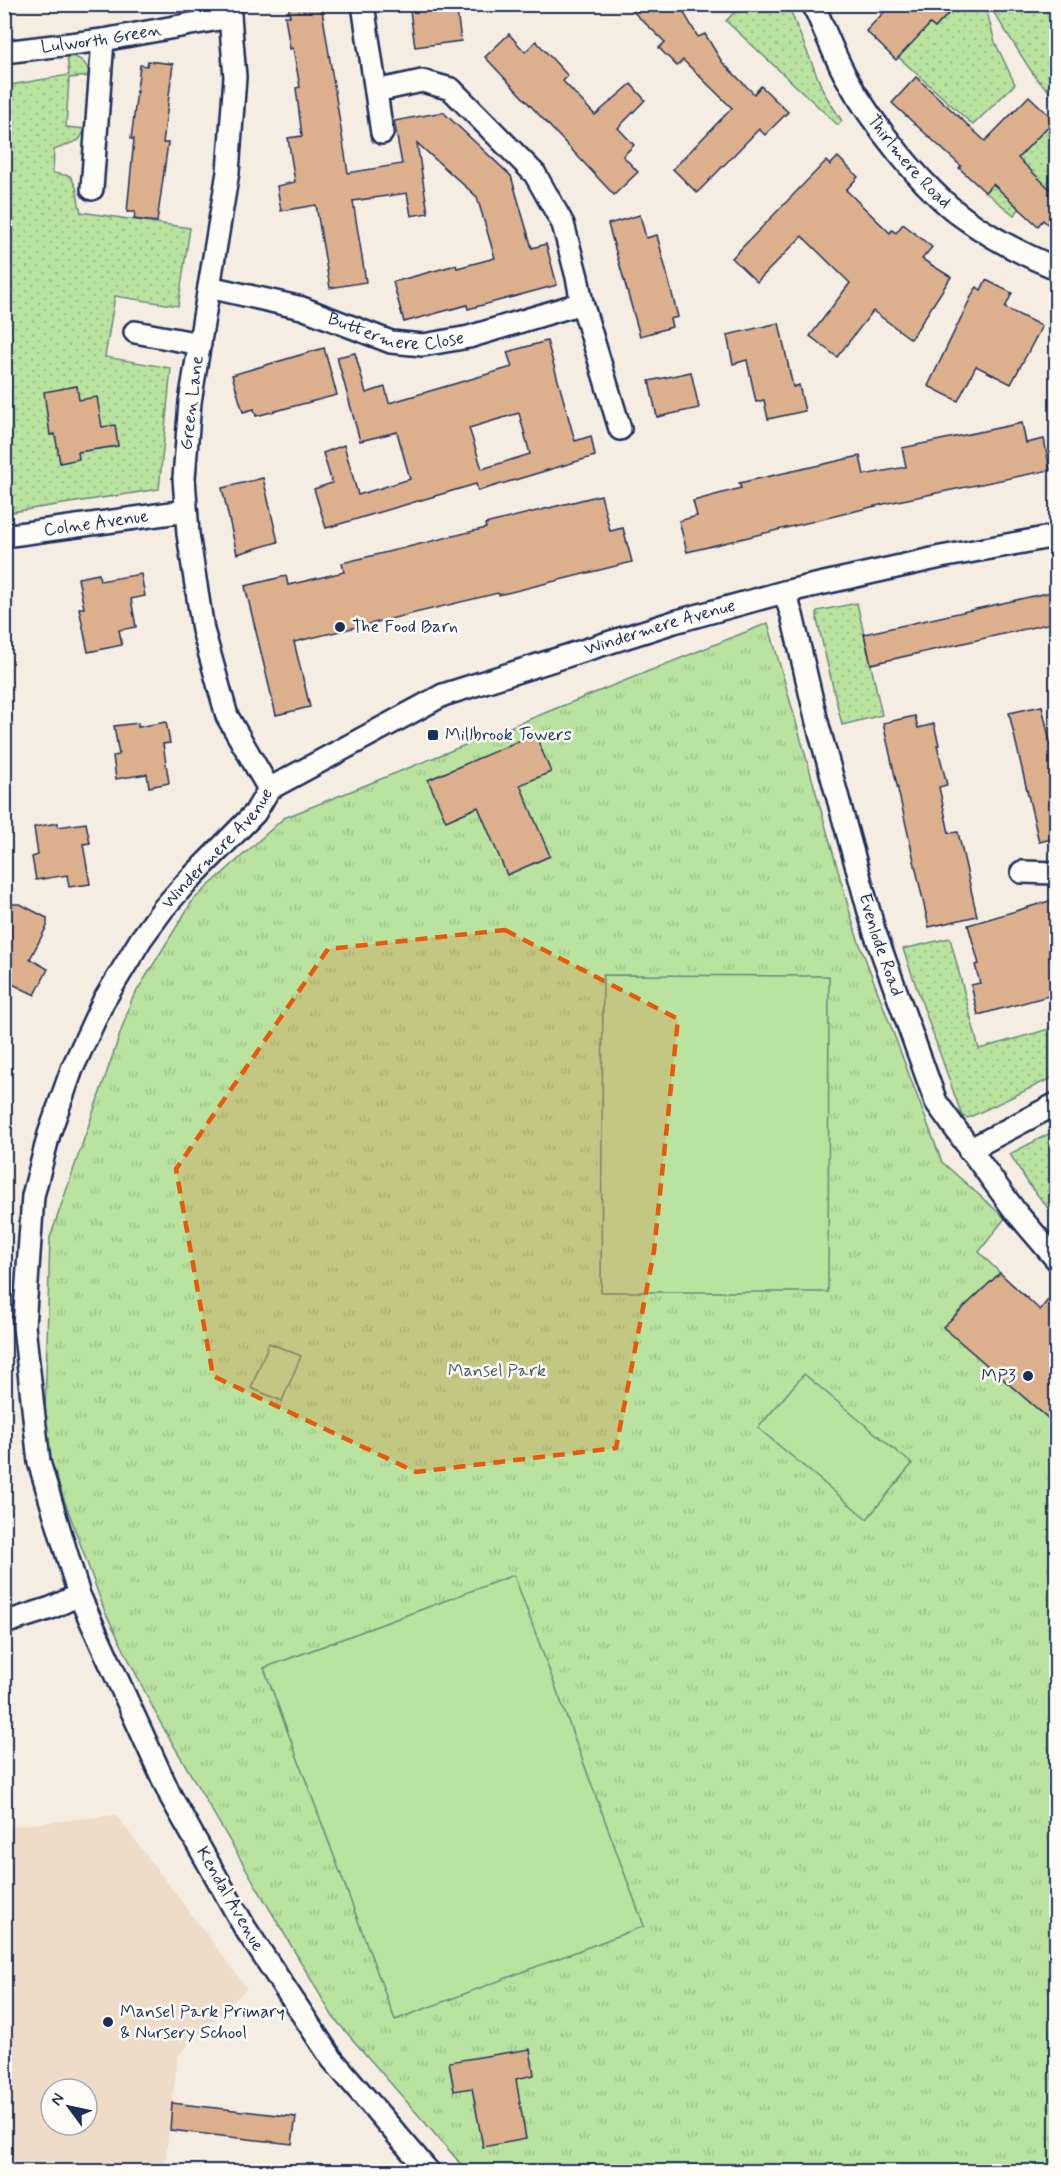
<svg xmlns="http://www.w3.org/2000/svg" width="1061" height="2176" viewBox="0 0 1061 2176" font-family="Mynerve,sans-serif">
	<defs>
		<pattern id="grass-dots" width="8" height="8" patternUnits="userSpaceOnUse" patternTransform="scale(1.5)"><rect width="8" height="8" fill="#b9e39f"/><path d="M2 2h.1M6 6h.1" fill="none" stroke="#9ec38b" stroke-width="1.8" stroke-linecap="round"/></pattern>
		<pattern id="park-tufts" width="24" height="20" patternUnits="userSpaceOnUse" patternTransform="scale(1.5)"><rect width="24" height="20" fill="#b9e39f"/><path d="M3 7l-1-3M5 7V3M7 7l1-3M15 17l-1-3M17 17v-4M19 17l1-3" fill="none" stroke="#9ec38b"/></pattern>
	</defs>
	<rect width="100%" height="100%" fill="#f6ede2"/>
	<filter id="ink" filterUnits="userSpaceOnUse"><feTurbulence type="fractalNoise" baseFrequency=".0167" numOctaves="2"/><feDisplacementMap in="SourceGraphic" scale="12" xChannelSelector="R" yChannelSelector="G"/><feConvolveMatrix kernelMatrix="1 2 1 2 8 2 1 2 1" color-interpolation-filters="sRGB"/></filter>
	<g filter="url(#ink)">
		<!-- built -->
		<path fill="#eedbc8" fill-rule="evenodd" d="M116,1815L247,1988L178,2055L164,2171H5L4,1827ZM51,2089H87V2125H51Z"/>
		<!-- grass -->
		<g fill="url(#grass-dots)" stroke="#6a897e" stroke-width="1.5">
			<polygon points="741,5 788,5 824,93 842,121 838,125 726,21"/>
			<polygon points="963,5 981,5 987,12 995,42 1015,84 973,125 894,53 913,41 930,24 935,28 952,10 956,13"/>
			<polygon points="989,5 1056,5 1056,98 1035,77"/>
			<path d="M67,55C81,58 87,62 90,76L69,78L66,127L86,129L79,140L54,150L53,173L70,176C80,190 76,197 81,212L190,228L178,306L115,296L105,357L171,368L159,489L5,513V86L69,75Z"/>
			<polygon points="1054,120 1056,123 1056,195 1043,183 1014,215 985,192"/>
			<polygon points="857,603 882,715 842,725 817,620 817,611"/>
			<polygon points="950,938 979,1049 1056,1027 1056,1076 968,1118 962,1116 903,949"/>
			<polygon points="1056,1130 1056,1218 1028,1183 1010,1154"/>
		</g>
		<!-- park -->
		<polygon fill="url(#park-tufts)" stroke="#6a897e" stroke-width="1.5" points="768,623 856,934 942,1162 1005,1218 979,1252 1000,1273 946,1325 1056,1425 1056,2171 467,2171 333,2017 160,1722 105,1612 44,1444 50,1238 132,999 193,900 284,818"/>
		<!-- pitch -->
		<g fill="#b9e39f" stroke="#6a897e" stroke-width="1.5">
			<polygon points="603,975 829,976 828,1292 601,1292"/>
			<polygon points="269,1343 301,1356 282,1401 251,1388"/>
			<polygon points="804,1374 912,1464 867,1519 758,1428"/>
			<polygon points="514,1575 644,1926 395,2020 264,1668"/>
		</g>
		<!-- building -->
		<g fill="#dcb08d" stroke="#1b2f5e" stroke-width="1.5" fill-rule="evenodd">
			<polygon points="288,4 321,4 348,173 402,164 394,121 443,112 511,176 532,248 546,244 557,285 468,309 467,305 404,322 393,282 456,265 457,268 495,258 477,197 417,143 428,213 411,216 407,193 353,201 366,282 330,288 316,205 281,211 277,186 295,182 288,138 302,136 296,88 300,87 293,48 290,49 285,16 290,16"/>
			<polygon points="409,4 456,4 461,41 415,47"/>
			<polygon points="625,4 679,4 698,37 705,34 722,62 754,94 761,86 788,112 765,135 759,129 697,193 673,169 732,108 683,60 677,66 659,48 665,42"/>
			<polygon points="892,4 957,4 935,28 930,24 896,60 866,31"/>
			<polygon points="509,34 525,52 536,41 568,76 563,81 595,115 631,84 645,100 618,128 634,145 623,156 638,172 614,195 485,57"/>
			<polygon points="148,61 173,64 163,143 168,143 157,222 134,219 135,212 127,212 134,139 131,139 133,124 140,65 147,66"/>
			<polygon points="916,77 985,141 1029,96 1054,120 1018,158 1056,195 1056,232 1043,220 1038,226 993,184 985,192 959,168 961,166 892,103"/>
			<polygon points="838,157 858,177 846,190 890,233 892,230 896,233 903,224 932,247 922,259 951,277 911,339 873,311 837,357 810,336 850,283 802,236 757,282 732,258 826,161 830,165"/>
			<polygon points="640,215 646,238 657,235 678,317 670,319 672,327 640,336 608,224"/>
			<polygon points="986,280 1012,293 1005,308 1042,326 1011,384 976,366 958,401 928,386 974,291 977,287 981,290"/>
			<polygon points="779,323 793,387 799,385 805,411 768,419 764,400 756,402 747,360 733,364 727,335"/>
			<path d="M547,341L575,441L591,436L595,456L478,491L476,484L326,528L314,489L332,483L323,453L344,445L358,495L410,479L397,432L360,441L337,357L355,353L366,393L385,387L389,403L512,367L507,352ZM519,413L530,454L482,469L469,428Z"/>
			<polygon points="324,348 337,395 256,416 254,409 243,412 232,375"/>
			<polygon points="691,372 699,408 657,417 649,381"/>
			<polygon points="77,386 79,400 97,397 102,427 115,425 118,446 78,452 79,459 60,463 55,434 50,435 44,392"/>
			<polygon points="1022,423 1026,443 1044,439 1050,470 888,503 687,552 679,521 697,516 693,501 741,488 739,483 860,456 864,475 906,467 902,448"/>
			<polygon points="263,478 278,542 237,554 222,488"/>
			<polygon points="601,495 610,531 623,528 632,562 499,595 498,593 294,642 310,707 276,715 245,586 286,576 288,585 344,572 342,563 486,528 485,524"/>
			<polygon points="99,574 100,581 141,574 145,596 131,599 136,627 119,630 122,645 88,652 79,608 84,608 78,578"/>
			<polygon points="1056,591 1056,622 871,664 864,634"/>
			<polygon points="1042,706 1056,769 1056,838 1039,842 1009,713"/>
			<polygon points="915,716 918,728 934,724 939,745 937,745 947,785 939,787 949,833 958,832 977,916 929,927 883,723"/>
			<polygon points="166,722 170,743 163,744 169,783 149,787 147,774 116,779 113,756 119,755 114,726 138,723 138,727"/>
			<polygon points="535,734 551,772 520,785 550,856 507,875 478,807 446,821 428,780"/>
			<polygon points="58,823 58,827 86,823 90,843 83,844 90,884 69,887 67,875 36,880 32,857 38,855 34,827"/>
			<polygon points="1056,899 1056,994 978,1015 971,985 980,983 975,965 979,964 968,925"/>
			<polygon points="12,904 20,904 47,918 47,926 30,959 48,969 35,995 4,980 4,919"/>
			<polygon points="1000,1273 1040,1310 1056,1290 1056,1425 943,1327"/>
			<polygon points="530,2049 534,2075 516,2079 526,2139 483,2147 472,2088 454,2091 449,2062"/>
			<polygon points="172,2103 296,2117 292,2144 170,2130"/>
		</g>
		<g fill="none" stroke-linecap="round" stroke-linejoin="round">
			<defs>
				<g id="street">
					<polyline points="229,4 235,77 228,172 190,402 184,478 188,534 203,630 227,716 269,789"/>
					<polyline points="363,4 382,133"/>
					<path id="s1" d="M813,4C824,28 833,53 845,75C870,121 922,188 964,218C993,239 1024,255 1056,268"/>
					<path id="s2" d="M4,52L103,40L230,17"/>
					<polyline points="376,91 422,81 451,89 535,174 563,224 577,277 582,303 620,429"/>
					<polyline points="92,189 103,40"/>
					<path id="s3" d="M209,287L302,308L391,342L423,345L469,337L582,303"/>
					<polyline points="135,332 200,344"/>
					<path id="s4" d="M4,536L186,511"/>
					<path id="s5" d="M784,592L792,615L817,722L874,930L936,1102L1015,1211L1056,1259"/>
					<polyline points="1022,872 1056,873"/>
					<polyline points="969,1150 1056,1104"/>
					<polyline points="4,1623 51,1608 79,1595"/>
					<path id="s6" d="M429,2172L332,2059L245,1928L171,1797L79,1595L39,1462L24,1326L33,1196L49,1134L72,1069L103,1002L141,939L163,909L185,884L255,813L269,789L443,695L674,622L784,592L941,557L1056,536"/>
				</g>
			</defs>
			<!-- street casing -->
			<use href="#street" stroke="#1b2f5e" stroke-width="26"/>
			<!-- street -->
			<use href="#street" stroke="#fdfcf7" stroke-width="21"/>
		</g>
	</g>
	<!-- marked area -->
	<path fill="#e8590c" fill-opacity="0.2" stroke="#e8590c" stroke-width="4.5" stroke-dasharray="12 8" stroke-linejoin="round" d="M505,930L678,1019L654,1251L616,1448L416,1472L213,1376L176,1169L328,949Z"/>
	<!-- markers -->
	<g fill="#1b2f5e" stroke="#fdfcf7" stroke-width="2">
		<circle cx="340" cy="627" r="6"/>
		<rect x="427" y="729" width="12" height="12" rx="3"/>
		<circle cx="1028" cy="1376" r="6"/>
		<circle cx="108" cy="2022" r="6"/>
	</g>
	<g text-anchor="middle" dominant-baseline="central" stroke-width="5" stroke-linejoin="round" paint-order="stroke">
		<!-- street labels -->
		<g font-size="18" fill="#1b2f5e" stroke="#fdfcf7">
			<text stroke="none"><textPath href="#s2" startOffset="98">Lulworth Green</textPath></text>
			<text stroke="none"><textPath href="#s1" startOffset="186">Thirlmere Road</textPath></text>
			<text stroke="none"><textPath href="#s3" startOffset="194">Buttermere Close</textPath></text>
			<text transform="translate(192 403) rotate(-83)">Green Lane</text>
			<text stroke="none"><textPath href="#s4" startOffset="93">Colne Avenue</textPath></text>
			<text stroke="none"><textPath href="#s6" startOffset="1988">Windermere Avenue</textPath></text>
			<text stroke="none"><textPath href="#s6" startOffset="1484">Windermere Avenue</textPath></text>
			<text stroke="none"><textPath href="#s5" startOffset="366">Evenlode Road</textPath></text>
			<text transform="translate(230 1899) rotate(60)">Kendal Avenue</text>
		</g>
		<!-- poi labels -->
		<g font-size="18" fill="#1b2f5e" stroke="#fdfcf7" text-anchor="start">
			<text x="352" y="627">The Food Barn</text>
			<text x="445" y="735">Millbrook Towers</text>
			<text x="1016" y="1376" text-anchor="end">MP3</text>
			<text x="120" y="2012">Mansel Park Primary<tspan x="120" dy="21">&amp; Nursery School</tspan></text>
		</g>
		<!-- park labels -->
		<g font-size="18" fill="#425c6e" stroke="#fdfcf7">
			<text x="497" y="1371">Mansel Park</text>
		</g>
	</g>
	<!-- margin -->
	<rect width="1061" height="2176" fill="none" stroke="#fdfcf7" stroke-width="24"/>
	<rect x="12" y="12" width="1037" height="2152" fill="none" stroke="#1b2f5e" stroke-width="2" filter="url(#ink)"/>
	<!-- north arrow -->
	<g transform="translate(69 2107) rotate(303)"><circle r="28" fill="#fdfcf7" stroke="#a3aaba" stroke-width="1.5"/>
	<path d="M0-4.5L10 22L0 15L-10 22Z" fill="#1b2f5e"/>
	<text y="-9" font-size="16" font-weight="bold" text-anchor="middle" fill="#1b2f5e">N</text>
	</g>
</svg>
